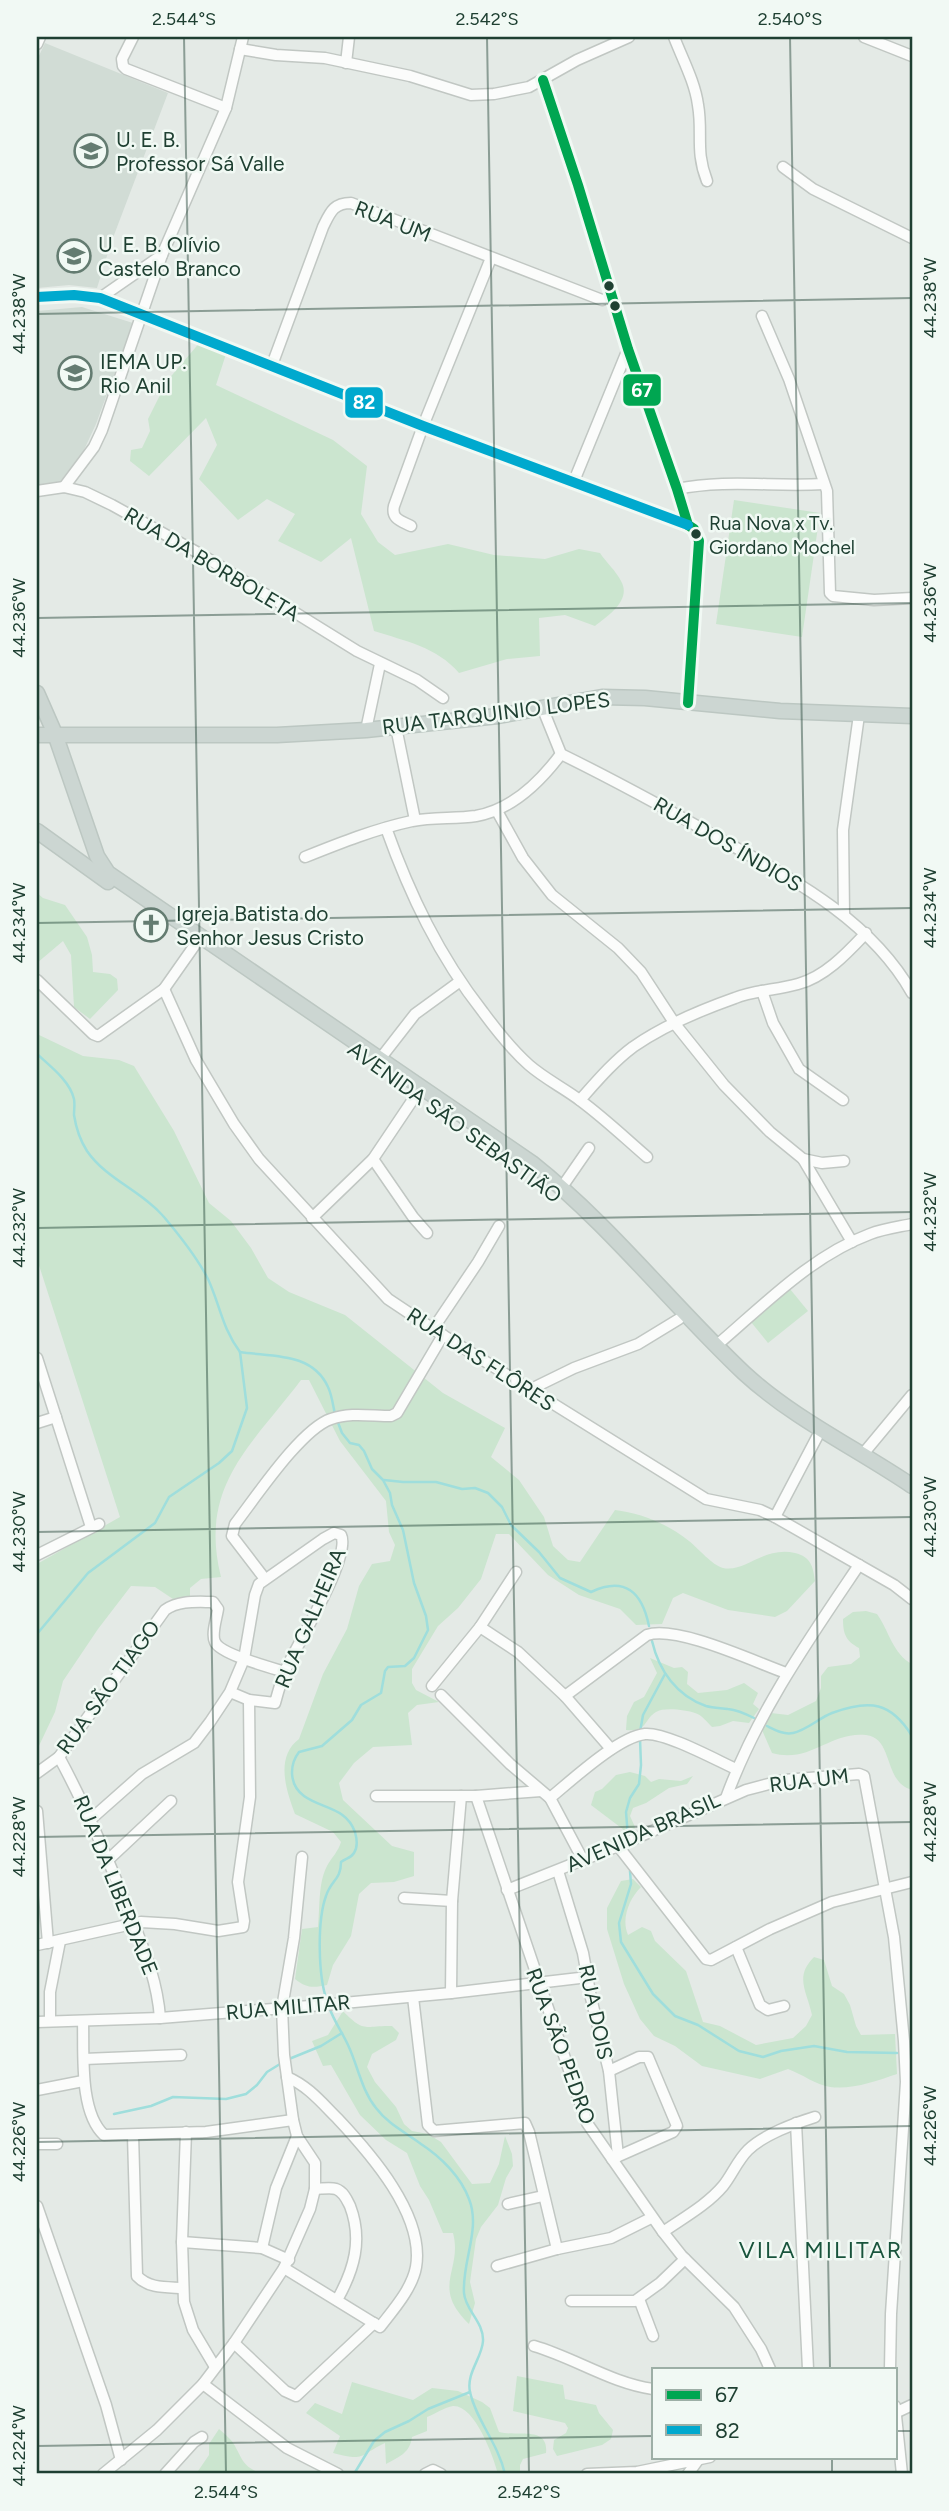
<svg xmlns="http://www.w3.org/2000/svg" width="949" height="2511" viewBox="0 0 949 2511" font-family="Figtree,sans-serif">
	<rect width="100%" height="100%" fill="#e4eae6"/>
	<!-- built -->
	<g fill="#d1dcd5">
		<polygon points="45,43 168,93 111,243 97,288 69,285 37,288 37,60"/>
		<polygon points="82,307 133,323 96,424 83,452 58,484 37,488 37,311"/>
	</g>
	<!-- green -->
	<g fill="#cbe5cf">
		<path d="M201,341L227,351L216,385L333,440L367,466L361,514L378,542L395,555L448,544L494,555L545,559L579,549L600,553C606,562 616,571 621,581C632,600 608,616 595,626L565,615L539,618L540,656L507,659L459,673C437,647 405,641 374,631L351,538L321,562L278,541L295,514L267,499L238,520L199,479L217,445L206,418L149,476L130,461L131,450L142,448L150,431L148,419L167,381Z"/>
		<polygon points="734,500 820,513 802,637 716,624"/>
		<polygon points="37,893 43,898 65,905 87,937 92,955 93,972 110,974 117,979 118,990 90,1019 74,1007 71,955 63,941 37,963"/>
		<path d="M37,1034L83,1056L119,1060L134,1066L174,1131L209,1203L231,1221L251,1248L268,1278L289,1292L345,1315L443,1393L505,1428L491,1457L519,1480L544,1517L553,1546L568,1560L580,1562L615,1510C641,1513 668,1524 689,1541C699,1549 712,1565 723,1568C745,1573 763,1546 795,1553C811,1557 813,1566 815,1581L787,1611L775,1617L728,1610L683,1593L673,1598L662,1624L636,1625L620,1609L579,1595L548,1575L509,1534H496L481,1579L458,1608L438,1626L412,1669V1683L416,1690L439,1702L417,1705L408,1713L412,1745L373,1747L354,1763L339,1783L343,1800L392,1846L414,1852V1876L394,1882L371,1883L359,1894L351,1936L333,1965L327,1985C313,1988 306,1988 295,1979L302,1929L318,1927C320,1908 318,1883 327,1866C332,1857 338,1852 341,1842L333,1832L295,1814C286,1790 275,1757 299,1739L323,1674L347,1629L359,1586L372,1564L390,1561L395,1545L389,1532L386,1501L340,1441L309,1380H301C252,1445 198,1486 221,1577L201,1579L190,1588V1597L173,1599L155,1587L131,1586L98,1629L63,1681L55,1712L37,1750V1564L120,1517L37,1259Z"/>
		<polygon points="790,1289 808,1311 768,1343 751,1322"/>
		<path d="M866,1611L877,1614C889,1631 893,1654 912,1664V1790C883,1782 894,1738 866,1735C830,1731 810,1764 772,1753L762,1730L771,1713L788,1715L816,1701L821,1688V1676L828,1667L851,1664L860,1657L859,1648C846,1641 843,1634 843,1619L853,1612Z"/>
		<path d="M650,1658L674,1668L682,1667L688,1672L687,1684L698,1693L727,1690L744,1683L758,1693L753,1704L759,1709L749,1723L733,1721L720,1726L712,1727C707,1722 702,1715 695,1713C686,1710 664,1707 656,1712C644,1719 648,1732 626,1730L627,1716L634,1702L644,1697L657,1673Z"/>
		<polygon points="630,1772 645,1776 651,1782 659,1779 681,1781 693,1776 687,1784 669,1788 646,1803 633,1808 630,1816 635,1827 633,1831 624,1830 591,1805 595,1792 602,1789 616,1775"/>
		<path d="M633,1879L641,1887C629,1899 621,1919 628,1935L642,1927L651,1931L655,1941L686,1971L703,2022L720,2026L756,2045L793,2038L806,2026L812,2015C807,1991 794,1977 814,1957L824,1960L832,1986L844,1994L850,2005L856,2026L861,2035L895,2034L897,2074C876,2081 852,2090 830,2087C816,2085 802,2074 788,2069L760,2079L702,2066L675,2046L654,2036L640,2019L624,1984L607,1929V1908L621,1881Z"/>
		<path d="M343,2011C365,2034 365,2025 392,2026L399,2033L396,2040L372,2054L367,2067L375,2082L396,2107L404,2124L412,2131L428,2134L441,2142L472,2184L490,2183L499,2164L505,2136L512,2154L513,2166L506,2178L498,2205L481,2227L476,2239L470,2282L475,2303L469,2324C430,2286 463,2271 453,2233H443L429,2200L420,2186L407,2153L386,2140L360,2115L331,2065L323,2066L312,2041L328,2035Z"/>
		<polygon points="517,2376 563,2385 565,2399 596,2405 599,2413 613,2430 611,2439 602,2445 557,2456 553,2449 554,2440 566,2433 568,2428 565,2423 513,2411"/>
		<path d="M352,2382L413,2400L432,2388L458,2391L482,2402L490,2408L499,2432C516,2437 549,2425 546,2453L523,2459L520,2465V2474H498C493,2456 475,2405 453,2406C445,2407 435,2414 427,2417V2431L412,2437C410,2453 399,2457 386,2464L385,2443C359,2455 366,2462 333,2453L340,2436L306,2413L315,2403L342,2414Z"/>
		<path d="M219,2429C225,2434 232,2440 235,2446C244,2463 244,2467 263,2474H196L209,2455V2444Z"/>
	</g>
	<g fill="none" stroke-linecap="round" stroke-linejoin="round">
		<!-- stream -->
		<g stroke="#9fdedc" stroke-width="2.5">
			<path d="M37,1054C50,1066 70,1081 74,1099C75,1104 74,1110 74,1115C76,1128 80,1140 87,1151C106,1179 142,1191 164,1217C180,1236 197,1257 208,1279C220,1305 222,1328 240,1352C272,1357 312,1352 328,1387C332,1395 333,1406 335,1414"/>
			<path d="M384,1480L403,1482H436L462,1489L475,1488L488,1493L502,1507L511,1525L539,1552L560,1578L591,1592C625,1576 642,1592 649,1626"/>
			<polyline points="37,1634 88,1573 155,1523 169,1497 219,1463 232,1451 247,1408 240,1352"/>
			<path d="M652,1641C659,1671 677,1696 706,1706C713,1708 721,1708 728,1709C737,1710 746,1714 754,1718"/>
			<path d="M767,1726C775,1730 784,1735 793,1733C807,1730 819,1718 832,1713C870,1699 891,1702 912,1736"/>
			<polyline points="640,1732 643,1715 665,1674"/>
			<polyline points="628,1837 626,1812 630,1798 639,1784 641,1765 640,1739"/>
			<polyline points="630,1871 631,1884 619,1923 621,1942 653,1994 675,2016 698,2025 739,2051 763,2057 781,2051 814,2046 847,2052 897,2053"/>
			<path d="M327,2001C318,1976 317,1921 326,1896C331,1880 341,1880 341,1862C346,1858 351,1858 354,1853C358,1847 357,1839 355,1832C346,1807 322,1809 304,1796C289,1785 289,1765 299,1752L322,1746L352,1720L361,1705L381,1693L385,1671L388,1667L405,1666L414,1658L428,1630L426,1616L414,1583L403,1530L392,1505L390,1493L383,1480L372,1469L364,1451L359,1445L350,1443L342,1433L337,1420"/>
			<path d="M329,2007C334,2021 342,2032 348,2045C358,2066 361,2089 376,2108C388,2124 405,2132 421,2144C441,2157 461,2177 469,2199C481,2229 462,2261 464,2293C465,2310 484,2322 483,2341C482,2358 466,2373 470,2392C476,2420 498,2443 505,2474"/>
			<polyline points="289,2059 321,2046 342,2033"/>
			<polyline points="114,2114 151,2106 173,2097 226,2099 246,2094 257,2085 267,2072 280,2064"/>
			<polyline points="354,2474 374,2441 385,2432 409,2421 428,2409 470,2392"/>
		</g>
		<defs>
			<g id="minor">
				<polyline points="133,37 122,59 123,66 126,69 226,108"/>
				<path d="M674,37C682,58 695,82 698,105C703,133 695,151 707,181"/>
				<polyline points="864,37 912,56"/>
				<polyline points="37,44 40,37"/>
				<polyline points="240,49 276,55 325,58 410,76 471,95 494,94 529,87 577,60 629,37"/>
				<polyline points="346,63 349,37"/>
				<polyline points="543,80 578,185 628,349 677,489 688,525 694,529 699,541 688,703"/>
				<polyline points="783,167 813,189 912,238"/>
				<polyline points="37,297 74,295 100,298 423,426 688,525"/>
				<polyline points="100,298 162,255"/>
				<polyline points="762,316 789,379 827,491 830,593 833,596 874,600 912,598"/>
				<path d="M272,365L323,227C330,213 333,203 351,203L602,300L612,297"/>
				<polyline points="574,481 628,349"/>
				<polyline points="64,487 94,447 102,430 162,255 226,108 243,37"/>
				<path d="M677,489C726,479 774,487 823,484"/>
				<polyline points="37,491 64,487 85,492 112,505 202,555 357,651 417,680 443,698"/>
				<path d="M411,526C401,521 391,519 394,506L423,426L491,258"/>
				<path d="M542,707L561,754C616,781 669,810 722,840C794,880 871,920 912,993"/>
				<polyline points="396,727 415,820"/>
				<polyline points="366,730 380,664"/>
				<polyline points="497,811 523,858 552,895 618,948 641,972 675,1024 724,1085 770,1132 803,1159 852,1242"/>
				<path d="M386,828C410,895 439,956 483,1012C497,1031 511,1049 529,1065C545,1079 564,1088 581,1101C604,1118 625,1138 647,1157"/>
				<path d="M305,857C340,843 375,829 412,821C433,817 455,819 476,816C512,810 540,782 561,754"/>
				<polyline points="844,915 843,830 859,715"/>
				<polyline points="37,980 93,1034 98,1036 164,989 197,942"/>
				<polyline points="164,989 196,1060 234,1124 259,1159 388,1299 433,1329 706,1499 760,1510 775,1517 894,1585 912,1599"/>
				<polyline points="762,991 773,1023 799,1069 843,1100"/>
				<polyline points="380,1059 415,1014 459,982"/>
				<path d="M580,1100C597,1081 613,1062 633,1047C663,1026 701,1010 735,998C755,990 777,990 798,984C825,977 847,953 866,933"/>
				<polyline points="373,1159 413,1217 427,1233"/>
				<polyline points="803,1159 822,1163 844,1161"/>
				<polyline points="562,1187 589,1148"/>
				<polyline points="312,1218 373,1159 418,1092"/>
				<polyline points="433,1329 478,1262 499,1226"/>
				<path d="M717,1345C764,1305 811,1256 870,1234C883,1229 898,1227 912,1224"/>
				<polyline points="37,1358 91,1527"/>
				<polyline points="529,1390 574,1368 638,1344 679,1319"/>
				<polyline points="37,1423 56,1417"/>
				<polyline points="863,1454 912,1395"/>
				<polyline points="775,1517 817,1437"/>
				<polyline points="37,1555 99,1524"/>
				<path d="M265,1579L232,1536L235,1524C256,1497 301,1429 331,1419C350,1412 371,1416 391,1416L397,1413L443,1335"/>
				<polyline points="480,1627 518,1652 565,1696 611,1749"/>
				<polyline points="432,1686 480,1627 516,1572"/>
				<polyline points="441,1695 510,1764 550,1798 583,1860"/>
				<path d="M565,1696L647,1635C677,1625 755,1662 786,1673"/>
				<path d="M59,1757C85,1805 106,1854 126,1904C141,1943 157,1976 160,2018"/>
				<path d="M37,1773L59,1757L165,1610C179,1600 197,1602 213,1602L218,1609C217,1617 211,1634 215,1642C220,1654 272,1668 285,1672"/>
				<polyline points="376,1796 476,1796 541,1791"/>
				<polyline points="476,1796 587,2123 663,2232 682,2256 734,2307 761,2349 770,2369"/>
				<path d="M550,1798C572,1780 618,1737 645,1734C665,1732 716,1760 736,1769"/>
				<path d="M726,1798C757,1713 809,1639 859,1565"/>
				<polyline points="37,1811 48,1943"/>
				<path d="M90,1820L142,1774L194,1743L210,1722L230,1692L244,1659L255,1595L259,1584L323,1539L334,1533L341,1535C352,1556 296,1646 285,1671C281,1681 278,1692 275,1703L249,1700L230,1692"/>
				<polyline points="618,1846 706,1959 711,1960 770,1929 832,1902 912,1882"/>
				<polyline points="108,1860 171,1801"/>
				<polyline points="558,1871 583,1953 591,1998 609,2071 618,2156"/>
				<polyline points="507,1890 618,1846 746,1790 784,1780 859,1774 864,1776 894,1937 904,2041 906,2082 891,2314 890,2369"/>
				<polyline points="404,1898 452,1901"/>
				<polyline points="37,1945 141,1922 175,1924 218,1931 243,1927 244,1921 238,1882 250,1797 249,1700"/>
				<polyline points="736,1947 760,2005 768,2010 784,2006"/>
				<polyline points="451,1993 452,1901 461,1796"/>
				<polyline points="413,1997 428,2125 434,2131 525,2123 529,2132 557,2249"/>
				<polyline points="50,2021 50,1992 60,1941"/>
				<path d="M83,2021C84,2053 79,2112 104,2135L206,2132L293,2120"/>
				<polyline points="37,2022 160,2018 322,2005 451,1993 588,1977"/>
				<polyline points="84,2059 181,2055"/>
				<polyline points="609,2071 639,2057 648,2057 677,2126 673,2132 612,2159"/>
				<polyline points="37,2090 83,2081"/>
				<polyline points="796,2123 808,2369"/>
				<polyline points="186,2132 182,2242 184,2302 193,2330 215,2367"/>
				<path d="M133,2135L137,2276C149,2289 167,2287 183,2288"/>
				<polyline points="37,2144 57,2144"/>
				<path d="M315,2189C321,2189 330,2187 336,2189C344,2192 347,2200 350,2206C363,2240 354,2270 337,2300"/>
				<polyline points="508,2204 543,2196"/>
				<polyline points="37,2206 106,2405 121,2460"/>
				<path d="M663,2232C683,2218 707,2205 723,2186C732,2175 737,2161 748,2150C763,2135 795,2123 815,2117"/>
				<polyline points="182,2242 262,2248 289,2260"/>
				<polyline points="262,2248 276,2188 297,2136"/>
				<polyline points="497,2266 557,2249 611,2238 651,2218"/>
				<path d="M284,2268L380,2327C393,2310 412,2289 416,2267C425,2215 370,2153 337,2118C321,2102 308,2086 287,2077"/>
				<polyline points="639,2299 653,2336"/>
				<polyline points="571,2301 635,2301 660,2283 685,2259"/>
				<polyline points="234,2343 285,2391 296,2396 374,2323"/>
				<path d="M534,2346C575,2358 611,2383 653,2389"/>
				<polyline points="203,2384 287,2448 338,2474"/>
				<polyline points="895,2406 902,2474"/>
				<polyline points="895,2413 912,2405"/>
				<polyline points="103,2474 157,2430 203,2384 234,2343 284,2268 310,2209 315,2189 315,2163 297,2136 293,2120 284,2055 282,2008 294,1938 302,1857"/>
				<polyline points="165,2474 194,2442 202,2437"/>
				<polyline points="425,2474 433,2470 441,2474"/>
				<polyline points="587,2474 637,2472 710,2457"/>
				<polyline points="688,2474 698,2460"/>
			</g>
			<g id="major">
				<path d="M37,693L55,734L97,856L108,873L532,1163C610,1225 672,1305 744,1373C794,1419 856,1448 912,1486"/>
				<polyline points="37,735 277,735 366,730 498,716 602,697 645,698 780,711 912,716"/>
				<polyline points="37,831 108,882"/>
			</g>
		</defs>
		<!-- minor casing -->
		<use href="#minor" stroke="#c1c7c3" stroke-width="13"/>
		<!-- major casing -->
		<use href="#major" stroke="#bcc7c2" stroke-width="17"/>
		<!-- minor -->
		<use href="#minor" stroke="#fbfcfb" stroke-width="10"/>
		<!-- major -->
		<use href="#major" stroke="#ccd6d2" stroke-width="14"/>
		<defs>
			<polyline id="bus-1" points="543,80 578,185 628,349 677,489 688,525 694,529 699,541 688,703"/>
			<polyline id="bus-2" points="37,297 74,295 100,298 423,426 688,525"/>
		</defs>
		<!-- bus-1 casing -->
		<use href="#bus-1" stroke="#f1f9f4" stroke-width="16"/>
		<!-- bus-2 casing -->
		<use href="#bus-2" stroke="#f1f9f4" stroke-width="16"/>
		<!-- bus-1 -->
		<use href="#bus-1" stroke="#00a651" stroke-width="10"/>
		<!-- bus-2 -->
		<use href="#bus-2" stroke="#00a9ce" stroke-width="10"/>
	</g>
	<!-- ticks -->
	<path fill="none" stroke="#1f4032" stroke-width="2" stroke-opacity="0.45" d="M184,37L226,2474M487,37L529,2474M790,37L830,2369M37,314L912,298M37,618L912,603M37,923L912,908M37,1228L912,1212M37,1532L912,1517M37,1837L912,1822M37,2142L912,2126M895,2431H912M37,2446L653,2436M832,2457V2474"/>
	<!-- icons -->
	<defs>
		<symbol id="school-ring" viewBox="-11 -11 22 22"><circle r="9.5" fill="#f1f9f4" stroke="#647c71" stroke-width="1.5"/><path d="M0-5L7-2L0 1L-7-2ZM-4 1L0 2.5L4 1V4Q0 6-4 4Z" fill="#647c71"/></symbol>
		<symbol id="university-ring" viewBox="-11 -11 22 22"><circle r="9.5" fill="#f1f9f4" stroke="#647c71" stroke-width="1.5"/><path d="M0-5L7-2L0 1L-7-2ZM-4 1L0 2.5L4 1V4Q0 6-4 4Z" fill="#647c71"/></symbol>
		<symbol id="church-ring" viewBox="-11 -11 22 22"><circle r="9.5" fill="#f1f9f4" stroke="#647c71" stroke-width="1.5"/><path d="M-1.2-6h2.4v3.5h3.3v2.4h-3.3V6h-2.4V-.1h-3.3v-2.4h3.3Z" fill="#647c71"/></symbol>
	</defs>
	<g fill-rule="evenodd">
		<use href="#school-ring" x="72" y="132" width="38" height="38"/>
		<use href="#school-ring" x="55" y="237" width="38" height="38"/>
		<use href="#university-ring" x="56" y="354" width="38" height="38"/>
		<use href="#church-ring" x="132" y="906" width="38" height="38"/>
	</g>
	<!-- markers -->
	<g fill="#1f4032" stroke="#f1f9f4" stroke-width="2.5">
		<circle cx="609" cy="286" r="6"/>
		<circle cx="615" cy="306" r="6"/>
		<circle cx="696" cy="534" r="6"/>
	</g>
	<g text-anchor="middle" dominant-baseline="central" stroke-width="5" stroke-linejoin="round" paint-order="stroke">
		<!-- bus labels -->
		<g font-size="19" fill="#1f4032" stroke="#f1f9f4" text-anchor="start">
			<text x="709" y="523">Rua Nova x Tv.<tspan x="709" dy="24">Giordano Mochel</tspan></text>
		</g>
		<!-- poi labels -->
		<g font-size="21" fill="#1f4032" stroke="#f1f9f4" text-anchor="start">
			<text x="116" y="139">U. E. B.<tspan x="116" dy="24">Professor Sá Valle</tspan></text>
			<text x="98" y="244">U. E. B. Olívio<tspan x="98" dy="24">Castelo Branco</tspan></text>
			<text x="100" y="361">IEMA UP.<tspan x="100" dy="24">Rio Anil</tspan></text>
			<text x="176" y="913">Igreja Batista do<tspan x="176" dy="24">Senhor Jesus Cristo</tspan></text>
		</g>
		<!-- street labels -->
		<g font-size="21" fill="#1f4032" stroke="#f1f9f4">
			<text transform="translate(393 221) rotate(21)">RUA UM</text>
			<text transform="translate(212 564) rotate(31)">RUA DA BORBOLETA</text>
			<text transform="translate(496 713) rotate(-7)">RUA TARQUINIO LOPES</text>
			<text transform="translate(728 844) rotate(30)">RUA DOS ÍNDIOS</text>
			<text transform="translate(455 1122) rotate(36)">AVENIDA SÃO SEBASTIÃO</text>
			<text transform="translate(481 1359) rotate(33)">RUA DAS FLÔRES</text>
			<text transform="translate(310 1618) rotate(-67)">RUA GALHEIRA</text>
			<text transform="translate(108 1687) rotate(-54)">RUA SÃO TIAGO</text>
			<text transform="translate(809 1780) rotate(-7)">RUA UM</text>
			<text transform="translate(643 1832) rotate(-24)">AVENIDA BRASIL</text>
			<text transform="translate(116 1885) rotate(68)">RUA DA LIBERDADE</text>
			<text transform="translate(288 2007) rotate(-5)">RUA MILITAR</text>
			<text transform="translate(596 2012) rotate(78)">RUA DOIS</text>
			<text transform="translate(561 2046) rotate(70)">RUA SÃO PEDRO</text>
		</g>
		<!-- neighbourhood labels -->
		<g font-size="23" letter-spacing="2" fill="#18543c" stroke="#f1f9f4">
			<text x="821" y="2250">VILA MILITAR</text>
		</g>
	</g>
	<g stroke="#f1f9f4" stroke-width="2.5">
		<rect x="622" y="373" width="40" height="34" rx="7" fill="#00a651"/>
		<rect x="344" y="386" width="40" height="33" rx="7" fill="#00a9ce"/>
	</g>
	<g font-size="19" text-anchor="middle" font-weight="bold" fill="#fff">
		<text x="642" y="397">67</text>
		<text x="364" y="409">82</text>
	</g>
	<!-- border -->
	<rect width="949" height="2511" fill="none" stroke="#f1f9f4" stroke-width="77"/>
	<!-- legend -->
	<rect x="652" y="2368" width="245" height="91" fill="#f1f9f4" stroke="#9dafa6" stroke-width="2"/>
	<rect x="666" y="2390" width="35" height="10" fill="#00a651" stroke="#9dafa6" stroke-width="2"/>
	<text x="715" y="2402" font-size="21" fill="#1f4032">67</text>
	<rect x="666" y="2425" width="35" height="10" fill="#00a9ce" stroke="#9dafa6" stroke-width="2"/>
	<text x="715" y="2438" font-size="21" fill="#1f4032">82</text>
	<rect x="38" y="38" width="873" height="2434" fill="none" stroke="#1f4032" stroke-width="2.5"/>
	<g font-size="18" text-anchor="middle" fill="#1f4032">
		<text x="184" y="25">2.544°S</text>
		<text x="487" y="25">2.542°S</text>
		<text x="790" y="25">2.540°S</text>
		<text transform="translate(930 298) rotate(-90)" y="6">44.238°W</text>
		<text transform="translate(19 314) rotate(-90)" y="6">44.238°W</text>
		<text transform="translate(930 603) rotate(-90)" y="6">44.236°W</text>
		<text transform="translate(19 618) rotate(-90)" y="6">44.236°W</text>
		<text transform="translate(930 908) rotate(-90)" y="6">44.234°W</text>
		<text transform="translate(19 923) rotate(-90)" y="6">44.234°W</text>
		<text transform="translate(930 1212) rotate(-90)" y="6">44.232°W</text>
		<text transform="translate(19 1228) rotate(-90)" y="6">44.232°W</text>
		<text transform="translate(930 1517) rotate(-90)" y="6">44.230°W</text>
		<text transform="translate(19 1532) rotate(-90)" y="6">44.230°W</text>
		<text transform="translate(930 1822) rotate(-90)" y="6">44.228°W</text>
		<text transform="translate(19 1837) rotate(-90)" y="6">44.228°W</text>
		<text transform="translate(930 2126) rotate(-90)" y="6">44.226°W</text>
		<text transform="translate(19 2142) rotate(-90)" y="6">44.226°W</text>
		<text transform="translate(19 2446) rotate(-90)" y="6">44.224°W</text>
		<text x="226" y="2498">2.544°S</text>
		<text x="529" y="2498">2.542°S</text>
	</g>
</svg>
